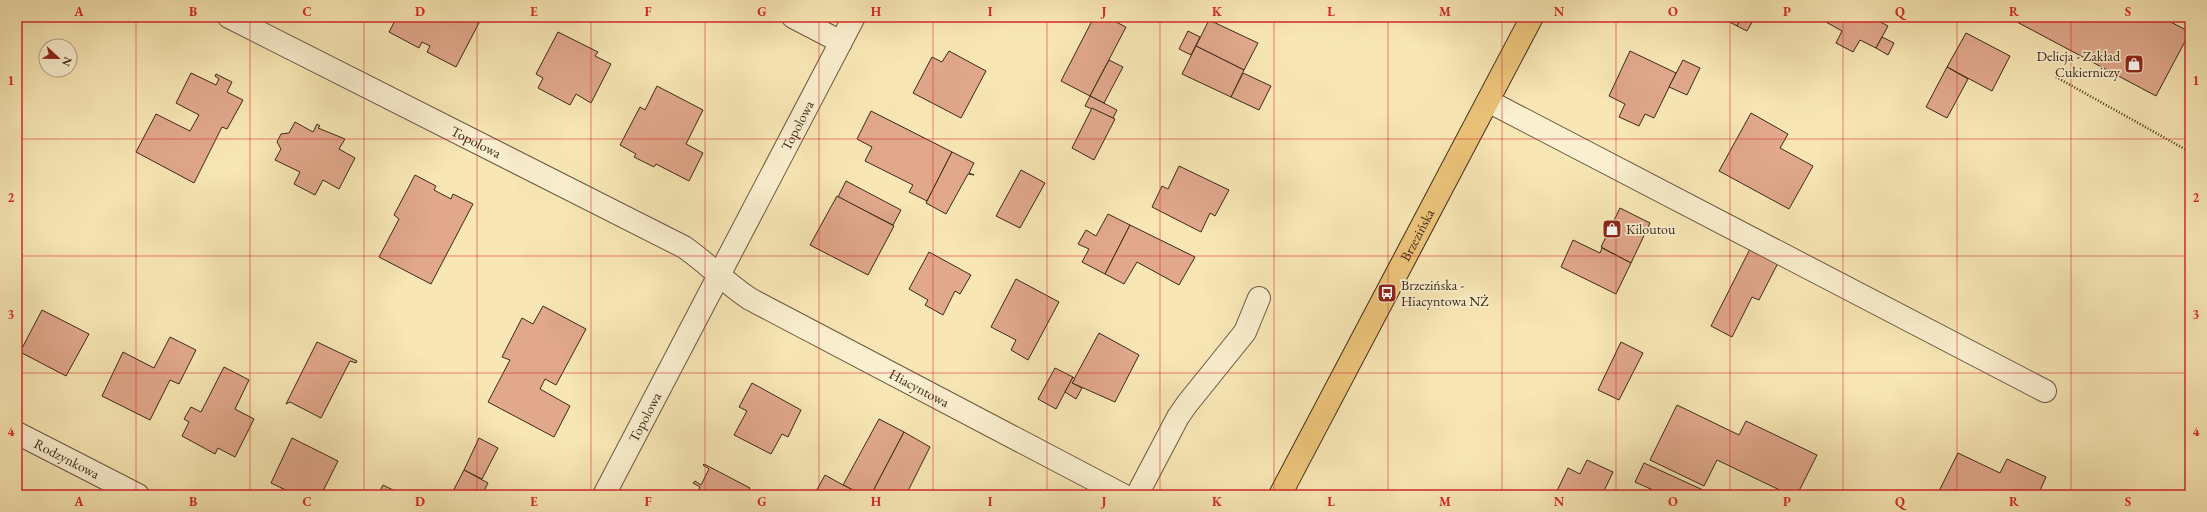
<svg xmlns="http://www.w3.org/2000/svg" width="2207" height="512" viewBox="0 0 2207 512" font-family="'EB Garamond',serif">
	<rect width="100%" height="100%" fill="#f8e7b5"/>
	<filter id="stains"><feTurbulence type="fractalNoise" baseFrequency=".005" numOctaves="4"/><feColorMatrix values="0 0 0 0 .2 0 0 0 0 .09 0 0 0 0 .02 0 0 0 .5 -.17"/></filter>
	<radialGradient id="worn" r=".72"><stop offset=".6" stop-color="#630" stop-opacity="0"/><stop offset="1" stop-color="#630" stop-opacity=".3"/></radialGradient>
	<!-- building -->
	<g fill="#e1a88c" stroke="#3b2917">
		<polygon points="397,17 482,17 456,67 427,52 430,46 422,42 419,48 389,32"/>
		<polygon points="1094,17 1106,17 1126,27 1090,96 1061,81"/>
		<polygon points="1720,17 1742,17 1737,26"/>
		<polygon points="1742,17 1755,17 1747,31 1737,26"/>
		<polygon points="1829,17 1871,17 1888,26 1876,48 1860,40 1853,52 1836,43 1842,31 1826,22"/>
		<polygon points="2020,17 2161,17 2190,32 2156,96 2017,22"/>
		<polygon points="1209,20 1258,43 1244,70 1196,46"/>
		<polygon points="1188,31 1200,37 1191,55 1179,49"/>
		<polygon points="558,32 598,52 595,56 611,64 591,103 576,94 570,105 538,88 543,78 536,74"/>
		<polygon points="1966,33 2010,56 1992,91 1947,67"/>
		<polygon points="1882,37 1894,43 1888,55 1876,48"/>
		<polygon points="1196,46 1244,70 1231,97 1182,74"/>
		<polygon points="949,51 986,71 961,118 913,93 932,57 942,62"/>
		<polygon points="1630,51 1676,73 1654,118 1645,114 1639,126 1619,117 1625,104 1609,96"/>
		<polygon points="1109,60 1123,67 1104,103 1090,96"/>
		<polygon points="1683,60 1700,68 1687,95 1669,87"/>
		<polygon points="1947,67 1968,79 1947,118 1926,107"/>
		<polygon points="191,73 216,85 219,79 215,76 216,74 232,82 227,92 243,100 227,129 222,127 194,183 136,152 156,114 190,131 199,115 176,103"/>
		<polygon points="1243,73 1271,86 1259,110 1231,97"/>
		<polygon points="657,86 703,110 686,144 703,153 689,181 656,164 654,167 634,157 636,154 620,145 640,107 645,110"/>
		<polygon points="1090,96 1117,110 1113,118 1085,106"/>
		<polygon points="1092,108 1115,119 1094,160 1072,148"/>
		<polygon points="871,111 952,152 927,201 909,192 913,185 865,161 872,147 857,139"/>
		<polygon points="1751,113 1788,134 1780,148 1813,166 1789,209 1719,171"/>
		<polygon points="295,122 313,132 317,124 320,126 318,128 345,139 339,149 355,158 339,189 323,180 315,195 294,184 300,172 275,160 281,149 277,142 281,134 289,133"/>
		<polygon points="952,152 974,163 969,173 974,175 968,174 946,214 926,203"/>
		<polygon points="1179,166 1229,190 1215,216 1210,213 1201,232 1152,207 1162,186 1168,189"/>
		<polygon points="1021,170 1045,183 1020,228 996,216"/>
		<polygon points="415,175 436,186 434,190 451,199 453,194 473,204 431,284 379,257 399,219 394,215"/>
		<polygon points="846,181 901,210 893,225 838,197"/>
		<polygon points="837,196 894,226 868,275 810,245"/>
		<polygon points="1620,208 1650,223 1631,263 1601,247"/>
		<polygon points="1108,214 1130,225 1105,274 1082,262 1089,249 1078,244 1086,230 1096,236"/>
		<polygon points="1130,225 1195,257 1179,285 1137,262 1124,284 1105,274"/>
		<polygon points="1573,240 1600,253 1602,248 1631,263 1616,294 1561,267"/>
		<polygon points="1750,249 1778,263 1759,300 1752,297 1732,337 1711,326"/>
		<polygon points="929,252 971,275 960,294 955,291 943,315 925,305 928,300 909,289"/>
		<polygon points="1016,279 1059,302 1028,360 1011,350 1016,340 991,327"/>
		<polygon points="543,306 586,329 556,385 545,379 540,389 570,406 554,437 488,402 510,360 502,357 522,318 533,324"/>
		<polygon points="42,310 89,334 66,376 20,352"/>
		<polygon points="1099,333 1139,355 1115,402 1072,383"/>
		<polygon points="170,337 196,350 179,384 170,380 150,420 102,396 123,352 154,368"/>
		<polygon points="317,342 357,361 356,363 350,361 321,418 290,402 286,404"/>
		<polygon points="1621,342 1643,353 1619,400 1598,390"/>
		<polygon points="224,367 249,380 235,409 254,419 235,457 218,448 215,454 182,436 189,422 184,419 191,407 201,412"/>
		<polygon points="1055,368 1073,377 1056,409 1038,399"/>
		<polygon points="1073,377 1075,379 1072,383 1082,388 1076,399 1065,392"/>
		<polygon points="752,383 801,410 788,437 782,434 771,454 734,435 747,411 739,407"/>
		<polygon points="1677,405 1739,435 1746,421 1817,455 1797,495 1790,495 1717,460 1704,486 1650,460"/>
		<polygon points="879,419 904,432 871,495 863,495 843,485"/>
		<polygon points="904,432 930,447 906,495 871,495"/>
		<polygon points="292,438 338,461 321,495 309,495 302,492 300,495 296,495 271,483"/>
		<polygon points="479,438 498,448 482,479 464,470"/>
		<polygon points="1958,453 2000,473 2007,459 2046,477 2038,495 1946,495 1939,491"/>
		<polygon points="1587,460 1613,472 1602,495 1555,495 1568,468 1580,474"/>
		<polygon points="1644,463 1703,490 1701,495 1664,495 1635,482"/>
		<polygon points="704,464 750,488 746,495 696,495 700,487 693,483 695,481 701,485 709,469 703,465"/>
		<polygon points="464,470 488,483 482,495 451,495"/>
		<polygon points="825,475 843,485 863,495 814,495"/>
		<polygon points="383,485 403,495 378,495"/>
	</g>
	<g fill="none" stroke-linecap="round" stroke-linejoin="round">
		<defs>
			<g id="minor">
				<path id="s1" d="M229,17L684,247C707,263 726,283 750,299L1123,495"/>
				<polyline points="793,17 841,42"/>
				<polyline points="1488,101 2045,391"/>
				<path id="s2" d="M17,433L138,495"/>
				<path id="s3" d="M604,495L854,17"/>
				<polyline points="1137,495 1178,417 1187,404 1245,332 1259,298"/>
			</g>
			<g id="major">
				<path id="s4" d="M1280,495L1532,17"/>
			</g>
		</defs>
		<!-- minor casing -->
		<use href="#minor" stroke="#6a583e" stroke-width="24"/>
		<!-- major casing -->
		<use href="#major" stroke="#3b2917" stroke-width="24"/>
		<!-- path -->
		<polyline stroke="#3b2917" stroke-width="2.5" stroke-dasharray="1 2" stroke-linecap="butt" points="2056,77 2190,152"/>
		<!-- minor -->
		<use href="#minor" stroke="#faefcf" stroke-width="22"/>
		<!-- major -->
		<use href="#major" stroke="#ecc47a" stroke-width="22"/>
	</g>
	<!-- grid -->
	<path fill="none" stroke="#d62828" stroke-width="1" stroke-opacity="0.55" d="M136,17V495M250,17V495M364,17V495M477,17V495M591,17V495M705,17V495M819,17V495M933,17V495M1047,17V495M1160,17V495M1274,17V495M1388,17V495M1502,17V495M1616,17V495M1730,17V495M1843,17V495M1957,17V495M2071,17V495M17,139H2190M17,256H2190M17,373H2190"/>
	<!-- icons -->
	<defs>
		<symbol id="shop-square" viewBox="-11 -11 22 22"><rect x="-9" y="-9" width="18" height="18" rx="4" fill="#8f2418" stroke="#faefcf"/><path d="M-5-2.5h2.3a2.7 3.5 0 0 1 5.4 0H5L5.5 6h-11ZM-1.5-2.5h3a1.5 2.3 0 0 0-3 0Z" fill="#fff"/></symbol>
		<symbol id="bus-square" viewBox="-11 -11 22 22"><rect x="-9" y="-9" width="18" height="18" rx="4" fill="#8f2418" stroke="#faefcf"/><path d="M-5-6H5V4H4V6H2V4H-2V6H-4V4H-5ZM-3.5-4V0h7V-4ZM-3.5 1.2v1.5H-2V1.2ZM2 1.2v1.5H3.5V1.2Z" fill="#fff"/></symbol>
	</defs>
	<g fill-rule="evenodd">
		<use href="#shop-square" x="2123" y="53" width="22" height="22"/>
		<use href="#shop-square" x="1601" y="218" width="22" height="22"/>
		<use href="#bus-square" x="1376" y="282" width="22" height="22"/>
	</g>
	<g text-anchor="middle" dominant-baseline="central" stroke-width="3.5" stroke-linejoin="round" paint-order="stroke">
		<!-- poi labels -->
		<g font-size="14" fill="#3b2917" stroke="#faefcf" text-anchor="start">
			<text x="2120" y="56" text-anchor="end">Delicja - Zakład<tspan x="2120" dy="16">Cukierniczy</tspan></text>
			<text x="1626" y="229">Kiloutou</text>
			<text x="1401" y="285">Brzezińska -<tspan x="1401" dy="16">Hiacyntowa NŻ</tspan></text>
		</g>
		<!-- street labels -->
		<g font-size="14" fill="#3b2917" stroke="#faefcf">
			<text stroke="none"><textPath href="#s3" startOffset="417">Topolowa</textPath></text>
			<text stroke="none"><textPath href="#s1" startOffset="277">Topolowa</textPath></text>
			<text stroke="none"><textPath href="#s4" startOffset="294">Brzezińska</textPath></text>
			<text stroke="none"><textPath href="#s1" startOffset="785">Hiacyntowa</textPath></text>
			<text stroke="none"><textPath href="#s3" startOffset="88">Topolowa</textPath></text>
			<text stroke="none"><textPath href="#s2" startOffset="56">Rodzynkowa</textPath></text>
		</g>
	</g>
	<!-- margin -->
	<rect width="2207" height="512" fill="none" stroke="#f8e7b5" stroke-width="44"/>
	<!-- north arrow -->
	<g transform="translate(58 58) rotate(112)"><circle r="19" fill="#faefcf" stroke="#aea085"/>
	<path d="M0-3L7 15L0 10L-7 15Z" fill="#8f2418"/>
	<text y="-6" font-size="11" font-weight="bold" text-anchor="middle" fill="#3b2917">N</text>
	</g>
	<rect x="22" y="22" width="2163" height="468" fill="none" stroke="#d62828" stroke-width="1.5"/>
	<g font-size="13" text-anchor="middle" font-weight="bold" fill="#d62828">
		<text x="79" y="16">A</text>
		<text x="193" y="16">B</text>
		<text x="307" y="16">C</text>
		<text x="420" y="16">D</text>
		<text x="534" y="16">E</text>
		<text x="648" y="16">F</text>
		<text x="762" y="16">G</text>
		<text x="876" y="16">H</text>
		<text x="990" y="16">I</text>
		<text x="1104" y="16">J</text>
		<text x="1217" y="16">K</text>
		<text x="1331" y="16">L</text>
		<text x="1445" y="16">M</text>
		<text x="1559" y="16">N</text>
		<text x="1673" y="16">O</text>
		<text x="1787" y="16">P</text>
		<text x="1900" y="16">Q</text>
		<text x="2014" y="16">R</text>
		<text x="2128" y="16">S</text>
		<text x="11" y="85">1</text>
		<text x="2196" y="85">1</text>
		<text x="11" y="202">2</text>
		<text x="2196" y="202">2</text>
		<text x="11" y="319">3</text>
		<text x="2196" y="319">3</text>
		<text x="11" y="436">4</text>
		<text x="2196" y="436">4</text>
		<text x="79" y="506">A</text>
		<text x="193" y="506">B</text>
		<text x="307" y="506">C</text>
		<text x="420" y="506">D</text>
		<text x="534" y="506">E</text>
		<text x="648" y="506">F</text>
		<text x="762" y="506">G</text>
		<text x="876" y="506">H</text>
		<text x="990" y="506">I</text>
		<text x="1104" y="506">J</text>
		<text x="1217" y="506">K</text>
		<text x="1331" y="506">L</text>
		<text x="1445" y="506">M</text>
		<text x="1559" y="506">N</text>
		<text x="1673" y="506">O</text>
		<text x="1787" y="506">P</text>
		<text x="1900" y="506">Q</text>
		<text x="2014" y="506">R</text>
		<text x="2128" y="506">S</text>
	</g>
	<rect width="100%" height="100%" filter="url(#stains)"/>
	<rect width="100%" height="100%" fill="url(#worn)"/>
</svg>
